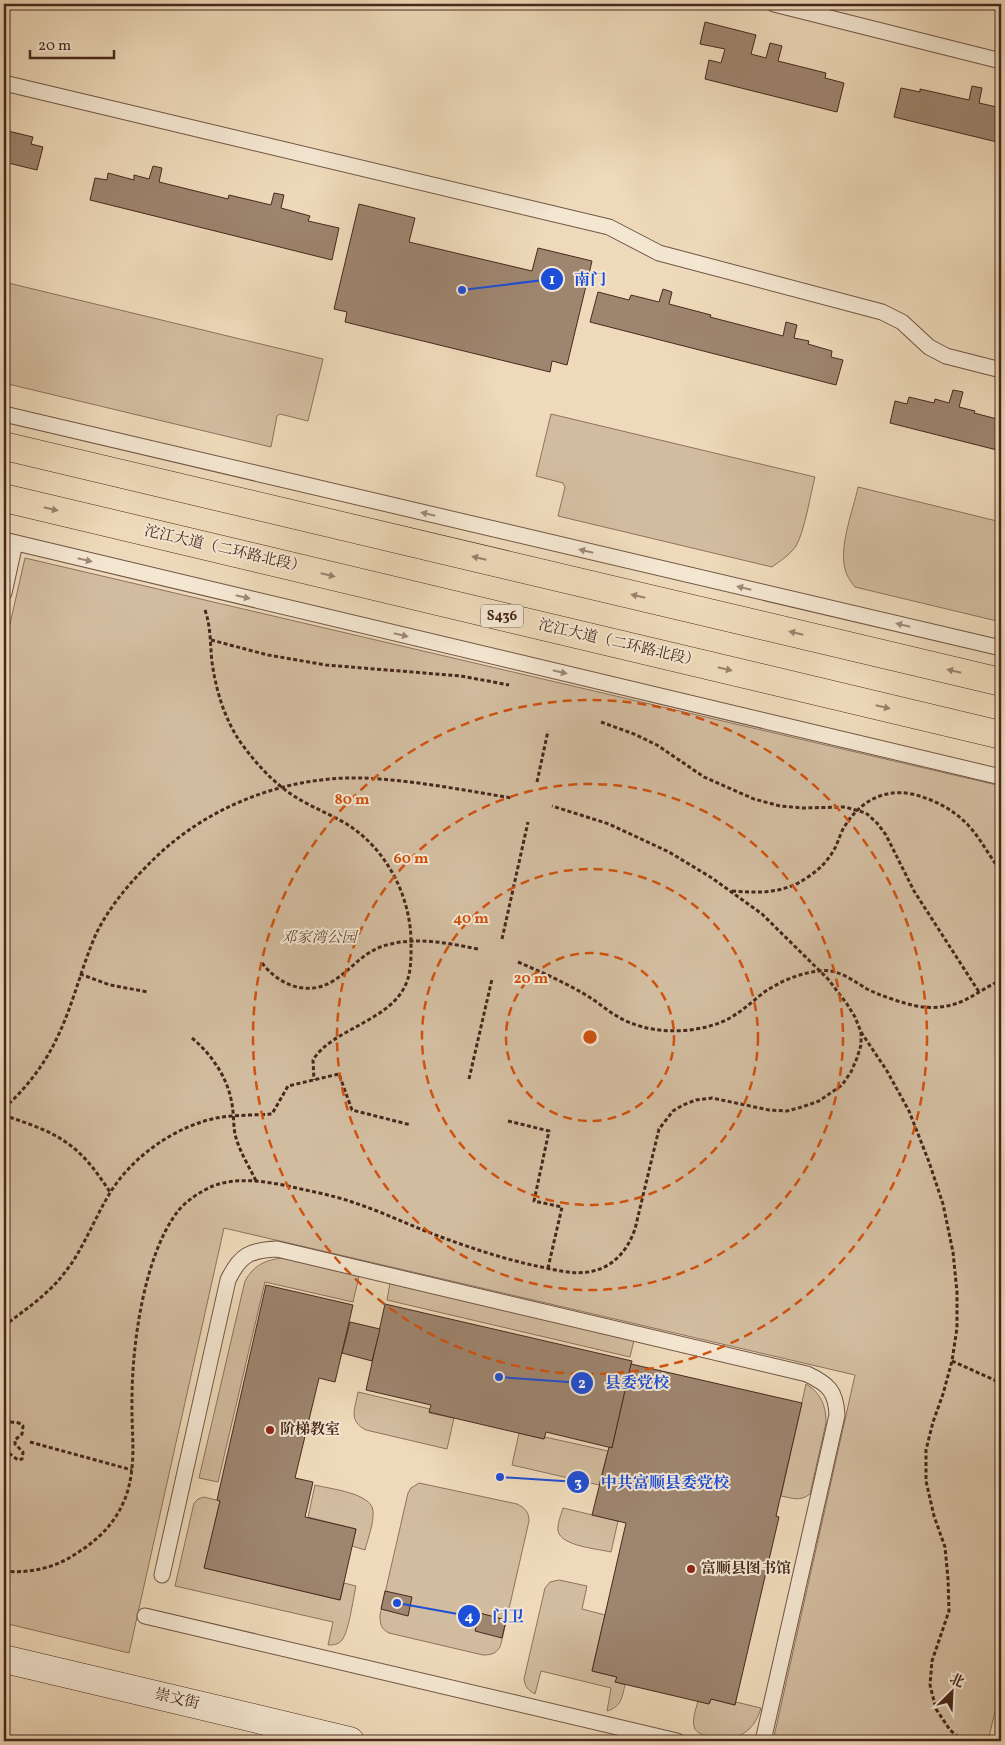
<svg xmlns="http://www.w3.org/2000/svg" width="1005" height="1745" viewBox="0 0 1005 1745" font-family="Vollkorn,'Noto Serif SC',serif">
	<rect width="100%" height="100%" fill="#eedaba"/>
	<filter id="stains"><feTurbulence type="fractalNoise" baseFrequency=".004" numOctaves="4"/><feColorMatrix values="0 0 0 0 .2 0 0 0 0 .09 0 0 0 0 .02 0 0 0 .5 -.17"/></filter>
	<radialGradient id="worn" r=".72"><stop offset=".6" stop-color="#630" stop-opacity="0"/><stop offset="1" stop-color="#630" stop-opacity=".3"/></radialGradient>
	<!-- green -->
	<g fill="#d2bc9f" stroke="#8d725e">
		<polygon points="4,282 323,359 308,421 280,414 277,416 271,447 4,383"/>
		<path d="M551,414L815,477C810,496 805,530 796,546C790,555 780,561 772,567L558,516L565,487L563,483L536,476Z"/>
		<path d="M858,487L1001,522V622L855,587C851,582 846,575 845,569C839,545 853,511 858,487Z"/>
		<polygon points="25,558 1001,786 1001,1686 988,1741 773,1741 855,1375 224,1228 129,1653 4,1623 4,650"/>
		<path d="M283,1258L359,1276L353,1302L265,1282L218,1482L199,1478L245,1281C254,1265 265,1260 283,1258Z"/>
		<polygon points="390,1283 634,1340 630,1357 387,1300"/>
		<path d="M806,1384C821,1393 826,1406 826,1423L810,1494C800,1502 792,1498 781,1496Z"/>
		<path d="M358,1392L430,1409L429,1413L454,1418L447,1449L366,1430C348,1421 355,1409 358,1392Z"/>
		<polygon points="519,1433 544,1439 545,1437 608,1451 599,1485 512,1465"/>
		<path d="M419,1483L517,1504C525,1508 529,1512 529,1521L501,1644C498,1653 492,1655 483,1655L389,1633C381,1629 380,1624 380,1615L408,1493L411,1488Z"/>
		<path d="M315,1485C330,1489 372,1493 373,1511C374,1523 368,1538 365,1550L352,1546L356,1529L308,1517Z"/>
		<path d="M204,1497L220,1501L205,1568L340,1600L344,1583L356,1586C353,1599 349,1631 342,1640C338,1645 333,1645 328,1645L333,1622L175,1586L194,1503L198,1499Z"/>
		<path d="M563,1508L618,1521L611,1552C598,1549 561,1546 558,1531C557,1524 561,1515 563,1508Z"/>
		<path d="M559,1580L587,1586L582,1609L605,1615L592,1671L617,1677L616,1682L625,1685C622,1698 621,1707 607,1711L611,1688L541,1671L535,1694C528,1690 525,1687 524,1679L545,1588L550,1582Z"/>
		<path d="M711,1699L735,1705L736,1702L761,1708C753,1735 734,1742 709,1736C704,1735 698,1734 695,1729C691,1721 696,1709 698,1701L709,1704Z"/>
	</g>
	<!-- building -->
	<g fill="#9e856f" stroke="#48281d">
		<polygon points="705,22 756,35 751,54 766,58 770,43 782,46 778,61 826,73 825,78 844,83 837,112 705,79 709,60 721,63 725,49 700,44"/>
		<polygon points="972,86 982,88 979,103 1001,108 1001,143 894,117 901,88 920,92 920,89 969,100"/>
		<polygon points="4,127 9,128 8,131 33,137 31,144 43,147 37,170 4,162"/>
		<polygon points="153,166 162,168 159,182 228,199 229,195 271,205 274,193 284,195 281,208 310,216 308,221 339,228 332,260 90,200 95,178 107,180 108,173 134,180 134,175 149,179"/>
		<polygon points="359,204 415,218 409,242 532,271 538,248 592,261 567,365 552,361 550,372 345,322 347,312 334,309"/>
		<polygon points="663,289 672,292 669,304 711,315 710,317 783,336 786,322 797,325 794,338 809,341 808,344 832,351 831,357 843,360 836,385 590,322 598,292 629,300 631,295 659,302"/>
		<polygon points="953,390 963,392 959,407 975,411 974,413 1001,420 1001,451 890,423 895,401 907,404 909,397 934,403 935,399 949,403"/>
		<polygon points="266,1285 353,1305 335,1382 319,1378 295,1478 313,1482 305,1517 356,1529 340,1600 204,1568 220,1501 217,1500"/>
		<polygon points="385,1304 632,1361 612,1448 546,1432 544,1439 454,1418 429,1412 431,1405 366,1390"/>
		<polygon points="350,1322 380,1329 372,1361 342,1353"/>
		<polygon points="631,1364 802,1403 776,1516 779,1517 735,1705 711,1699 709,1704 615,1682 617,1677 592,1671 626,1523 592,1515 609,1447 612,1448"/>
		<polygon points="385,1591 412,1597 408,1616 381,1609"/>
		<polygon points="480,1613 506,1620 502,1638 475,1631"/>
	</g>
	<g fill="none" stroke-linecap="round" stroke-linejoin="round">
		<defs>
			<g id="lane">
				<polyline points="774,4 1001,61"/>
				<polyline points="4,83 609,227 659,253 882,312 902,322 929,347 946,356 1001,370"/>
				<polyline points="4,414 1001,648"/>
				<polyline points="4,540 1001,777"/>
				<polyline points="4,593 15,543"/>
				<path d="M162,1575L228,1280C240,1255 250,1250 277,1249L807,1374C828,1384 836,1391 837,1415L763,1741"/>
				<polyline points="145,1616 677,1741"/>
			</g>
			<polyline id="secondary" points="4,1659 350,1741"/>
			<g id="highway">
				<polyline points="4,446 1001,682"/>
				<polyline points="4,498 1001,735"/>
			</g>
		</defs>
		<!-- lane casing -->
		<use href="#lane" stroke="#725444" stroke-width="17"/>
		<!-- secondary casing -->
		<use href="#secondary" stroke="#48281d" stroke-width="29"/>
		<!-- highway casing -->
		<use href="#highway" stroke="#48281d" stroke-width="29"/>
		<!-- path -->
		<g stroke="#48281d" stroke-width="3" stroke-dasharray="4 2.5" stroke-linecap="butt">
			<path d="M205,610C211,627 210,644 212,662C216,691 225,720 241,743C255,762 270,779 288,792C306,805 326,812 345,823C385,847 410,894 411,940C411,957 412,973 404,988C386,1022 331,1030 313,1060L314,1080"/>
			<polyline points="211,640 268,655 326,665 461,676 509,685"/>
			<polyline points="601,722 634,734 657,745 704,777 754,799 780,806 803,808 845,807 866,813 877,823 886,835 914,891 979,992"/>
			<polyline points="537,782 548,731"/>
			<path d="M732,891C759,893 784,894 808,877C818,870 826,863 832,853C837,846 839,837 843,829C858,803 882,788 912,794C933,799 953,809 968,825C981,839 989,856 1001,871"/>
			<polyline points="502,939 528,822"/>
			<path d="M518,962C541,972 564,982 586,995C601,1004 614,1017 631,1023C659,1035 703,1033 730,1018C742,1011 752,1002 763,993C779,982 799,973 819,971C837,968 852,980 867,989C875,993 883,996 892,999C917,1008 939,1012 965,1000C977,994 988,986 1001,980"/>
			<path d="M262,963C279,985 307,997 333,981C351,970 362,953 383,946C415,936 447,943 478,949"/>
			<polyline points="80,974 110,985 148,992"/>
			<polyline points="861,1032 887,1071 909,1111 929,1162 943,1204 953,1252 957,1292 957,1328 952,1361 943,1394 933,1422 926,1450 926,1481 934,1516 945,1547 948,1579 949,1611 932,1661 930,1685 936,1709 950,1730 963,1741"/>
			<path d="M192,1038C210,1053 226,1075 231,1099C234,1111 233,1123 235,1134C239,1151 249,1166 256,1181"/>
			<polyline points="469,1079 492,979"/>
			<path d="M4,1108C25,1090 44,1065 56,1040C73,1006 81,968 96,934C110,905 133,879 156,857C210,805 287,776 362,778C412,780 463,790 512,798"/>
			<path d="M4,1115C25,1123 48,1129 67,1143C85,1155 98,1174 110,1192"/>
			<polyline points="508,1121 549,1131 534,1201 562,1207 548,1268"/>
			<path d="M4,1326C26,1309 49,1294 66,1271C83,1249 93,1222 107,1198C129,1158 177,1124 222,1117C239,1115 256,1115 272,1114L288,1086L339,1074L352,1110L411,1125"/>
			<polyline points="952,1361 1001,1383"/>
			<path d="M4,1420C10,1424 18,1420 23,1426L22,1434L15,1440V1444L23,1452L22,1459L18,1460L10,1454H4"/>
			<polyline points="30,1442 132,1470"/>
			<path d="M4,1571C31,1574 58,1567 80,1551C102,1537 119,1518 127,1493C137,1461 131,1431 132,1399C132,1345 144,1255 178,1211C186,1201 201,1191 213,1186C237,1177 263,1181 288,1186C309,1191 332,1195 352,1202C383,1212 411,1226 441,1237C471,1248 501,1258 532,1265C552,1269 574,1276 593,1271C615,1266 628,1249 635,1229L659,1129L673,1111L683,1105L696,1100L712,1098L769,1110L787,1111L802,1107L819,1101L842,1085L851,1072L857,1058L861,1045V1032L855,1017L847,1004L828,979L762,914L712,878L669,852L609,824L552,806"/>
		</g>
		<!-- lane -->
		<use href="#lane" stroke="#f4e7d2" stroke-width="15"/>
		<!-- secondary -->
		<use href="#secondary" stroke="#f4e7d2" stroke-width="28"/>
		<!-- highway -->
		<use href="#highway" stroke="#eedaba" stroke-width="28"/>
	</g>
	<!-- one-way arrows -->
	<defs><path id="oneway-solid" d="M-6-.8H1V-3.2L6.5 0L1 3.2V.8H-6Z" transform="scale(1.25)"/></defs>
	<g fill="#9b816c">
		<use href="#oneway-solid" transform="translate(51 509) rotate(13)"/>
		<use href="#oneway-solid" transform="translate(479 558) rotate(-167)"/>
		<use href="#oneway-solid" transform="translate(328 575) rotate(13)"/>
		<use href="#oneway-solid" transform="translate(638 596) rotate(-167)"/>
		<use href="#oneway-solid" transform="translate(796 633) rotate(-167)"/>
		<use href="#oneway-solid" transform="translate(725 669) rotate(13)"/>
		<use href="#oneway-solid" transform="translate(954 671) rotate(-167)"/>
		<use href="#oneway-solid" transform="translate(883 707) rotate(13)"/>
	</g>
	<g fill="#9e8878">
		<use href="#oneway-solid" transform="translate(428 514) rotate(-167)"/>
		<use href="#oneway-solid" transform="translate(586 551) rotate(-167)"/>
		<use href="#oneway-solid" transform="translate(85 560) rotate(13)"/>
		<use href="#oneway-solid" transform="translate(744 588) rotate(-167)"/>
		<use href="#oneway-solid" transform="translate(243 597) rotate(13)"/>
		<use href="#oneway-solid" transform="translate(903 625) rotate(-167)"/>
		<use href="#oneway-solid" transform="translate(401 635) rotate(13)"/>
		<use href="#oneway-solid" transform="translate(560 672) rotate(13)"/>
	</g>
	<!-- distance rings -->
	<g fill="none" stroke="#d0520f" stroke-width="2.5" stroke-dasharray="9 6">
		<circle cx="590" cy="1037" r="84"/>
		<circle cx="590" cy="1037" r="168"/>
		<circle cx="590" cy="1037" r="253"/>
		<circle cx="590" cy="1037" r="337"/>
	</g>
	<!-- markers -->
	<g fill="#8f2418" stroke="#f4e7d2" stroke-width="2">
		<circle cx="270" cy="1430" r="5"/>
		<circle cx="691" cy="1569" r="5"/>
	</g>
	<g text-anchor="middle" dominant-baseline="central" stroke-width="4" stroke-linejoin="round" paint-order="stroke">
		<!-- shield labels -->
		<rect fill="#f4e7d2" stroke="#7c6153" stroke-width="1" x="481" y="604.5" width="42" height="23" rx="4"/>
		<g font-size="14" font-weight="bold" fill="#48281d">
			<text x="502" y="616">S436</text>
		</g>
		<!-- street labels -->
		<g font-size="15" fill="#48281d" stroke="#f4e7d2">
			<text transform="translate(225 550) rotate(13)">沱江大道（二环路北段）</text>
			<text transform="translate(619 644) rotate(13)">沱江大道（二环路北段）</text>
			<text transform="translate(177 1700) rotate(13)">崇文街</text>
		</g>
		<!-- park labels -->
		<g font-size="15" font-style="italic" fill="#644637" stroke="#f4e7d2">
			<text x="319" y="938">邓家湾公园</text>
		</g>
		<!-- poi labels -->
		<g font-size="15" font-weight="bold" fill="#48281d" stroke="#f4e7d2" text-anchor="start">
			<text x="280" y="1430">阶梯教室</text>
			<text x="701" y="1569">富顺县图书馆</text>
		</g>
	</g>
	<circle cx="590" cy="1037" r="8" fill="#d0520f" stroke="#f4e7d2" stroke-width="2.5"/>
	<g font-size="15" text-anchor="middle" font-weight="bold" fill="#d0520f" stroke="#f4e7d2" stroke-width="4" stroke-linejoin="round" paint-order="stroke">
		<text x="352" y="804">80 m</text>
		<text x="411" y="863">60 m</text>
		<text x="471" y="923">40 m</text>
		<text x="531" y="983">20 m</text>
	</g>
	<!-- callouts -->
	<path fill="none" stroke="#1d4ed8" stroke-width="2" d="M462 290L552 279M499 1377L582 1383M500 1477L578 1482M397 1603L469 1616"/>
	<g fill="#1d4ed8" stroke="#f4e7d2" stroke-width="2">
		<circle cx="462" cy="290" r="5"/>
		<circle cx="499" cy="1377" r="5"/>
		<circle cx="500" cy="1477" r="5"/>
		<circle cx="397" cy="1603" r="5"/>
		<circle cx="552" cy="279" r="12"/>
		<circle cx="582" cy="1383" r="12"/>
		<circle cx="578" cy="1482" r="12"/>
		<circle cx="469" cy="1616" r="12"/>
	</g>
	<g font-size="15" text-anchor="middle" font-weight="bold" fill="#fff">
		<text x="552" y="284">1</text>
		<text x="582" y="1388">2</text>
		<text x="578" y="1487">3</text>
		<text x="469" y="1621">4</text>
	</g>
	<g font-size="16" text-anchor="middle" font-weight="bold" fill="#1d4ed8" stroke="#f4e7d2" stroke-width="4" stroke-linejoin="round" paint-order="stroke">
		<text x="590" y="285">南门</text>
		<text x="637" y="1388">县委党校</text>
		<text x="665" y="1488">中共富顺县委党校</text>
		<text x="508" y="1622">门卫</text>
	</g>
	<!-- margin -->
	<rect width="1005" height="1745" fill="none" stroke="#eedaba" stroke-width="20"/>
	<rect x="5" y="5" width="995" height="1735" fill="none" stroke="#48281d" stroke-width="2.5"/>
	<rect x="10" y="10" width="985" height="1725" fill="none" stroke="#48281d"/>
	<!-- north arrow -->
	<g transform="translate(952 1692) rotate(24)" stroke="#f4e7d2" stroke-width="4" paint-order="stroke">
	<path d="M0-4L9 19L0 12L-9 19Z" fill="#48281d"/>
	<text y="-8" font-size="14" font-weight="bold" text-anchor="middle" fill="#48281d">北</text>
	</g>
	<!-- scale -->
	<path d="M30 50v8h84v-8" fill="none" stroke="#48281d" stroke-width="2.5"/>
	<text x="38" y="50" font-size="15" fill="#48281d" stroke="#f4e7d2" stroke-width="4" paint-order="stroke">20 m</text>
	<rect width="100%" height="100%" filter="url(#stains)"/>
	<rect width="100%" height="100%" fill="url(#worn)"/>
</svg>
